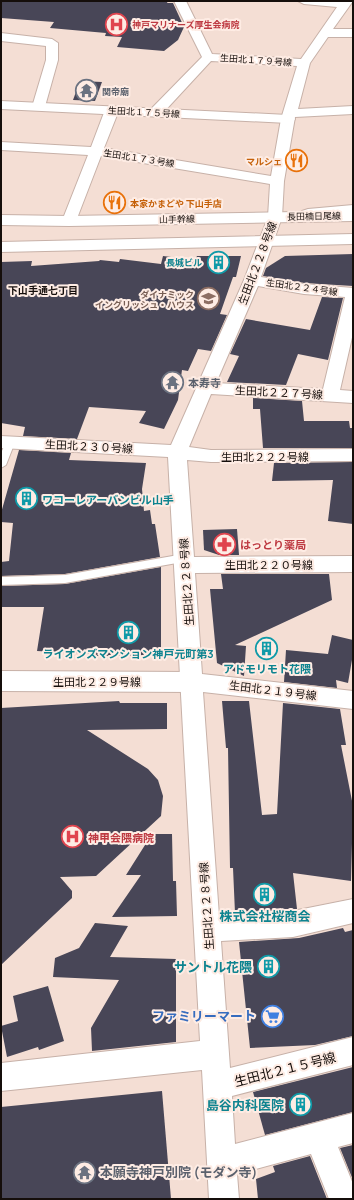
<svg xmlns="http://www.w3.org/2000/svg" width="354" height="1200" viewBox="0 0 354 1200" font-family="Manrope,'Noto Sans JP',sans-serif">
	<rect width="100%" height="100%" fill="#f4ded4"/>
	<!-- building -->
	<g fill="#484657">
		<polygon points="1,1 168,1 167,3 173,3 184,27 178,40 164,51 117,47 122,37 105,36 106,33 50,28 54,22 1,18"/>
		<polygon points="80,81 102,82 95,101 73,100"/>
		<polygon points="353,254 353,286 304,283 263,276 266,268 285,256"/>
		<polygon points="163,256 195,260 197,256 241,256 236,277 233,277 220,314 227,315 211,351 198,349 188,371 182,370 178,400 164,429 139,423 146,411 89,407 77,439 23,436 25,427 1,423 1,262 32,261 31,266 99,261 100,260 119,262 120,259 161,264"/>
		<polygon points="322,297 343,298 328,360 298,354 286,385 227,382 239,356 230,354 246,319 310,330"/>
		<polygon points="253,398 302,401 304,421 349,421 350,428 353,428 353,448 263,448 260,409 253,409"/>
		<polygon points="19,450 71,453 69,460 146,463 142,489 144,511 150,510 152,524 155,524 160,557 65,574 1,576 1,562 9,561 13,523 1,522 1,513"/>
		<polygon points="353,462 353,524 328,521 333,480 272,481 274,463"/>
		<polygon points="237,529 239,555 219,555 204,550 203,530"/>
		<polygon points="161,567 161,655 94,656 94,654 37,651 44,607 1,607 1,586 65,584"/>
		<polygon points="221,574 329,574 332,600 235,645 246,646 244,676 217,663 210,589 223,589"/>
		<polygon points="332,635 353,640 353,654 348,683 336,680 337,688 284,682 286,650 328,654"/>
		<polygon points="119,701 120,703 167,703 167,729 87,730 148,769 158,780 163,796 161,816 96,876 60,877 72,891 72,898 1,965 1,708"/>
		<polygon points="222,701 249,701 262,815 277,814 283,703 340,709 346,745 341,745 353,806 351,881 293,873 297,909 235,913 233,868 230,868 228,748 226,748"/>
		<polygon points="152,834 172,834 173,881 176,881 177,916 112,917 141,875 126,875"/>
		<polygon points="95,923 128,926 110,957 176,959 176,1042 92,1051 91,1028 119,980 53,977 55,958 79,948"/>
		<polygon points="343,928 345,932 353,930 353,1036 315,1045 250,1048 239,942 299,938"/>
		<polygon points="48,986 64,1041 39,1050 38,1047 7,1057 1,1026 18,1021 13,996"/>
		<polygon points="353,1067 353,1112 265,1135 253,1092"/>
		<polygon points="162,1091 171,1199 1,1199 1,1107"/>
		<polygon points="353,1145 353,1180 340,1148"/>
		<polygon points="310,1156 327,1199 258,1199 256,1179 275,1172 273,1166"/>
	</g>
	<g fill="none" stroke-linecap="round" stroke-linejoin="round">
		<defs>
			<g id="service">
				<polygon points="10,439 15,442 6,465 1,468 1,453 7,440"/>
				<polygon points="184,554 188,555 189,558 188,561 65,583 1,585 1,577 65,575"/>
			</g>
			<g id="minor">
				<path d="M174,1H186L212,54L301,59L337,7L304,4L298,1H353L333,29H353V37H328L310,63L298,109L353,106V114L295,117L284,181L282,217L261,277L304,284L353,288V333L340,390L353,391V403L211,394L189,447L211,450L353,449V461L211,462L187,460L194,557L353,556V572L195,573L202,674L353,691V709L203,692L219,916L293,911L353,899V923L293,937L221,941L230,1068L353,1037V1065L232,1096L235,1144L353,1113V1143L338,1147L353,1184V1199H329L311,1154L237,1174L239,1199H209L202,1070L1,1091V1063L200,1041L168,457L1,448V436L171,445L244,280L268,217L270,184L101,156L76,221L74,224H64L62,221L88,155L1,150V142L91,147L105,110L107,107H117L119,110L104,148L271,176L281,119L297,66L211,61L161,115H151L149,112L151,109L202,57ZM258,286L304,294L345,297L323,389L216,383Z"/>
				<polygon points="1,33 52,39 58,43 58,60 44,110 34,110 32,107 46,60 46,46 1,41"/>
			</g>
			<g id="tertiary">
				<polygon points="1,101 288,115 293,116 295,119 293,122 288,123 1,109"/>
				<polygon points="353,205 353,215 308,219 302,217 300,214 302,211 308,209"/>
				<polygon points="1,671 192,672 200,675 204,682 200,689 192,692 1,691"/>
			</g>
			<g id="primary">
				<polygon points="353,211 353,221 69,226 1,225 1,215 69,216"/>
				<polygon points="353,234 353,244 1,252 1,242"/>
			</g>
		</defs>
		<!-- service casing -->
		<use href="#service" stroke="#c7b1a8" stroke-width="2"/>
		<!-- minor casing -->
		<use href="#minor" stroke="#c7b1a8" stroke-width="2"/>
		<!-- tertiary casing -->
		<use href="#tertiary" stroke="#c7b1a8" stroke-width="2"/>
		<!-- primary casing -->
		<use href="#primary" stroke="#c7b1a8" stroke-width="2"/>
		<!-- service -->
		<use href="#service" fill="#fff" fill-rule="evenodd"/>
		<!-- minor -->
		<use href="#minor" fill="#fff" fill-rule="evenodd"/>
		<!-- tertiary -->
		<use href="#tertiary" fill="#fff" fill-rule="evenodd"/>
		<!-- primary -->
		<use href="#primary" fill="#fff" fill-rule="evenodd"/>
	</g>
	<!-- icons -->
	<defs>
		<symbol id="hospital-ring" viewBox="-11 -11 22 22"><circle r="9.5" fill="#feece4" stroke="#e0444e" stroke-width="1.5"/><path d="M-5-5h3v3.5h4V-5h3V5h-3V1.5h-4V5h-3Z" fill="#e0444e"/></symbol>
		<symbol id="temple-ring" viewBox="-11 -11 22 22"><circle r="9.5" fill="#feece4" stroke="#6b7280" stroke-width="1.5"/><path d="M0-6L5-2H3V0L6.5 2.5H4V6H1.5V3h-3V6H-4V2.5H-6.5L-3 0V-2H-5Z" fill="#6b7280"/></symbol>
		<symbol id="restaurant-ring" viewBox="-11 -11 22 22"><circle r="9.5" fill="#feece4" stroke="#e8710a" stroke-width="1.5"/><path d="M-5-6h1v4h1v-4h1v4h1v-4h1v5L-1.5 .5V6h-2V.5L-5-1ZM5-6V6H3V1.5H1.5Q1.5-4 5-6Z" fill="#e8710a"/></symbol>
		<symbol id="building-ring" viewBox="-11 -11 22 22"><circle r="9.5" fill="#feece4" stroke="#0f9aa8" stroke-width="1.5"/><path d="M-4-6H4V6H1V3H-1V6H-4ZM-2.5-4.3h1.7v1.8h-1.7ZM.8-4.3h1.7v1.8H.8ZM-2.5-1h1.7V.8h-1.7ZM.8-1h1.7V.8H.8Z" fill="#0f9aa8"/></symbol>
		<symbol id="school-ring" viewBox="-11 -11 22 22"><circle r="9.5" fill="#feece4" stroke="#8d6e63" stroke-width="1.5"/><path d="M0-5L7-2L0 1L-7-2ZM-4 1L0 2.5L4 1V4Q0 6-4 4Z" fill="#8d6e63"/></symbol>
		<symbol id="pharmacy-ring" viewBox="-11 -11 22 22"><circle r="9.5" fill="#feece4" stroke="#e0444e" stroke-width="1.5"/><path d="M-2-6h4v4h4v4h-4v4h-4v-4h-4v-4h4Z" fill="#e0444e"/></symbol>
		<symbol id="supermarket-ring" viewBox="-11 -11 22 22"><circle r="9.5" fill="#feece4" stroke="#3f7fe0" stroke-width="1.5"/><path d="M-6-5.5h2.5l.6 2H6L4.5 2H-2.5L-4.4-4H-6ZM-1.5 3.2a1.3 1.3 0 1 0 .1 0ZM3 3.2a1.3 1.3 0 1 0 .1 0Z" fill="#3f7fe0"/></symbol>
	</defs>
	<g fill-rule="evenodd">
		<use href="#hospital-ring" x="104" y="12" width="25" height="25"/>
		<use href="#temple-ring" x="74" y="78" width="25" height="25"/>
		<use href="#restaurant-ring" x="284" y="148" width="25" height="25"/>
		<use href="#restaurant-ring" x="102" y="190" width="25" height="25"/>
		<use href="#building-ring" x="206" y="250" width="25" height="25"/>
		<use href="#school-ring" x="196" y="286" width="25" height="25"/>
		<use href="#temple-ring" x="160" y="370" width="25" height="25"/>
		<use href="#building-ring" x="14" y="486" width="25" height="25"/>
		<use href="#pharmacy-ring" x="212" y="532" width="25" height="25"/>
		<use href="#building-ring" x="116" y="620" width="25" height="25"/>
		<use href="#building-ring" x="254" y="636" width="25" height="25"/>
		<use href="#hospital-ring" x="60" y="824" width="25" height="25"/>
		<use href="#building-ring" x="252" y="882" width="25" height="25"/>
		<use href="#building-ring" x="256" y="954" width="25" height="25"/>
		<use href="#supermarket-ring" x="260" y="1004" width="25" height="25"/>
		<use href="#building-ring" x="288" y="1092" width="25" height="25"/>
		<use href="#temple-ring" x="72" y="1160" width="25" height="25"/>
	</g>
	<g text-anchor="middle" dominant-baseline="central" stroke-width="4" stroke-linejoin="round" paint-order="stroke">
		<!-- far-health labels -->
		<g font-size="9" font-weight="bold" fill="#be3a42" stroke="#feece4" text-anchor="start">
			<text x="132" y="24">神戸マリナーズ厚生会病院</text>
		</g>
		<!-- far-street labels -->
		<g font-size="9" fill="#150e0b" stroke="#feece4">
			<text transform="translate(256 60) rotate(4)">生田北１７９号線</text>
			<text transform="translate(144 112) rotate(3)">生田北１７５号線</text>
			<text transform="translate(139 158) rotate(9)">生田北１７３号線</text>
			<text transform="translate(314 216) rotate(-1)">長田楠日尾線</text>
			<text transform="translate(177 219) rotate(-1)">山手幹線</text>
			<text transform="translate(302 287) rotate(8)">生田北２２４号線</text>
		</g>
		<!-- far-worship labels -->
		<g font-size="9" font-weight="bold" fill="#5b616d" stroke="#feece4" text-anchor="start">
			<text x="102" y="91">関帝廟</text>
		</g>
		<!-- far-food labels -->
		<g font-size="9" font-weight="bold" fill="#c56008" stroke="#feece4" text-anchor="end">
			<text x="282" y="161">マルシェ</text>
			<text x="130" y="203" text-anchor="start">本家かまどや 下山手店</text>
		</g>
		<!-- far-culture labels -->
		<g font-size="9" font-weight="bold" fill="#0d838f" stroke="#feece4" text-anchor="end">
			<text x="202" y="262">長城ビル</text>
		</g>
		<!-- far-education labels -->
		<g font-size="9" font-weight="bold" fill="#785e54" stroke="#feece4" text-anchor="end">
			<text x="194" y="294">ダイナミック<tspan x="194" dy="10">イングリッシュ・ハウス</tspan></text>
		</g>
		<!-- far-neighbourhood labels -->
		<g font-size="10" font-weight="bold" fill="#150e0b" stroke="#feece4">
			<text x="43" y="290">下山手通七丁目</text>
		</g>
		<!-- street labels -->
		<g font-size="11" fill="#150e0b" stroke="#feece4">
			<text transform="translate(257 263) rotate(-69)">生田北２２８号線</text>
			<text transform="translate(279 392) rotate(3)">生田北２２７号線</text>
			<text transform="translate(89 446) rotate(3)">生田北２３０号線</text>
			<text x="265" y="456">生田北２２２号線</text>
			<text x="269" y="564">生田北２２０号線</text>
			<text transform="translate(186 582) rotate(-94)">生田北２２８号線</text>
			<text x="97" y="681">生田北２２９号線</text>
			<text transform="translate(273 690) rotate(7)">生田北２１９号線</text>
			<text transform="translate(206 906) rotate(-94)">生田北２２８号線</text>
		</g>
		<!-- worship labels -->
		<g font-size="11" font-weight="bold" fill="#5b616d" stroke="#feece4" text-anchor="start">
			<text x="188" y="382">本寿寺</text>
		</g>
		<!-- culture labels -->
		<g font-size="11" font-weight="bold" fill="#0d838f" stroke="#feece4">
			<text x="42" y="499" text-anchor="start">ワコーレアーバンビル山手</text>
			<text x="128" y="653">ライオンズマンション神戸元町第3</text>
			<text x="267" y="668">アドモリモト花隈</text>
		</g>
		<!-- health labels -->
		<g font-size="11" font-weight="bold" fill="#be3a42" stroke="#feece4" text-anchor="start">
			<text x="240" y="544">はっとり薬局</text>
			<text x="88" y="837">神甲会隈病院</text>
		</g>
		<!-- near-culture labels -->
		<g font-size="13" font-weight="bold" fill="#0d838f" stroke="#feece4" text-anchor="end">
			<text x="265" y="916" text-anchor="middle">株式会社桜商会</text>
			<text x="252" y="967">サントル花隈</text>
			<text x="284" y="1105">島谷内科医院</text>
		</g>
		<!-- near-shop labels -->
		<g font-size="13" font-weight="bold" fill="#366cbe" stroke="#feece4" text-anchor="end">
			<text x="256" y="1016">ファミリーマート</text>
		</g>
		<!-- near-street labels -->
		<g font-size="13" fill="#150e0b" stroke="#feece4">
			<text transform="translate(285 1069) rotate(-14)">生田北２１５号線</text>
		</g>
		<!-- near-worship labels -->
		<g font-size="13" font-weight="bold" fill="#5b616d" stroke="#feece4" text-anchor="start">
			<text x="100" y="1172">本願寺神戸別院 (モダン寺)</text>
		</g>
	</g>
	<!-- border -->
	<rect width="354" height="1200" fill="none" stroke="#150e0b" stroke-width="4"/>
</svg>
